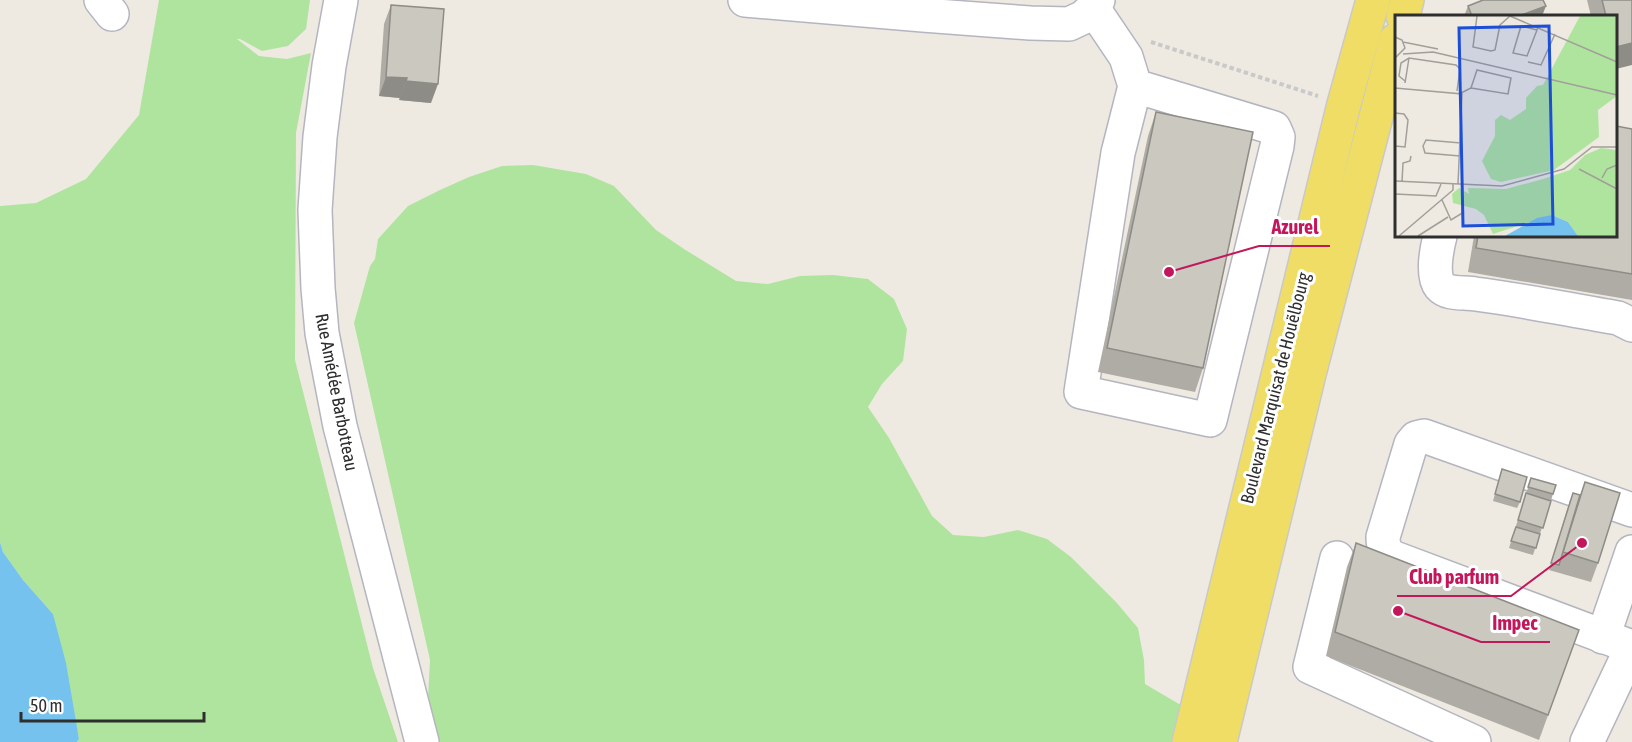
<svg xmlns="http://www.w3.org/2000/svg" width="1632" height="742" viewBox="0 0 1632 742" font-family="'Asap Condensed',sans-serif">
	<rect width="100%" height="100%" fill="#eeeae1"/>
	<!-- green -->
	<g fill="#afe49e">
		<polygon points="159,0 310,0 306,29 288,46 262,51 240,39 237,39 259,56 287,59 311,53 296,133 295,360 373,668 398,742 77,742 79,739 53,614 23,580 3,552 0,542 0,206 36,203 86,179 139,115"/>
		<polygon points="533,165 586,174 614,186 656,230 684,249 736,281 768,284 800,276 833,275 868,279 894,299 907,329 903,361 882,384 868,407 889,438 932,516 953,535 984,537 1018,530 1047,539 1071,557 1116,602 1138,628 1144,660 1145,684 1179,704 1232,742 437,742 428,698 430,660 354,323 370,266 375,259 378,239 408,206 440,190 469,177 502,166"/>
	</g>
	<!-- water -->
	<polygon fill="#76c2ee" points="0,542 3,552 23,580 53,614 66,663 79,739 77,742 0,742"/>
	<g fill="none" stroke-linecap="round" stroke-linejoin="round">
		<defs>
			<g id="minor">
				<polyline points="101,0 112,14"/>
				<polyline points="341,0 329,66 320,137 315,210 318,288 322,333 340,426 422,742"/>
				<polyline points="745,0 923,15 1030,23 1069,24 1084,17 1093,8 1098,0"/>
				<polyline points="1093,8 1126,57 1135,86 1274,128 1278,137 1277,146 1210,420 1081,392 1118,153 1135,86"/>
				<path d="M1440,236C1437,248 1431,275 1440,286C1448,295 1464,292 1475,294C1523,300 1570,310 1618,318L1632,325"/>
				<polyline points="1337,558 1310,667 1474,742"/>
				<polyline points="1603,637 1632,552"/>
				<path d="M1632,647L1392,557C1385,551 1383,546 1383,537L1411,444L1416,438L1424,436L1632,510"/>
				<polyline points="1587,742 1632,647"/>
			</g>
			<g id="major">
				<polyline points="1403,16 1407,0"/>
				<polyline points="1189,742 1344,104 1373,0"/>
				<polyline points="1220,742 1309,374 1396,40"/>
			</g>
		</defs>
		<!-- minor casing -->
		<use href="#minor" stroke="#b4b5c0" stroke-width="36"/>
		<!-- major casing -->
		<use href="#major" stroke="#c9c9c9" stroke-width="36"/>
		<!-- path -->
		<polyline stroke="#c9c9c9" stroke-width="4" stroke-dasharray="4.5 3" stroke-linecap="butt" points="1151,42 1318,96"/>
		<!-- minor -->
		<use href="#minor" stroke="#fff" stroke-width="33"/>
		<!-- major -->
		<use href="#major" stroke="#f0dd65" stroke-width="33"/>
	</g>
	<!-- wall -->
	<g fill="#aeaca4">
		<polygon points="1587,0 1632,0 1616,16 1591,16"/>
		<polygon points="391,5 431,103 399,100 400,98 379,96 384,24"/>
		<polygon points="1468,6 1542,16 1464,16"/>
		<polygon points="1156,112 1203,368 1195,392 1098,372 1148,136"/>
		<polygon points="1632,129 1632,300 1468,272 1474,236 1616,236"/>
		<polygon points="1502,469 1520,502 1517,508 1493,501"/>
		<polygon points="1531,478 1556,485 1533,555 1509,548"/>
		<polygon points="1585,482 1598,563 1591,582 1549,570 1570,500 1580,495"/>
		<polygon points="1356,543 1579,630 1539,740 1326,656 1347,567"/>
	</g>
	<!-- shaded-wall -->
	<g fill="#8d8c86">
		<polygon points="1546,6 1542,16 1519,16"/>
		<polygon points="1632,43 1632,65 1616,69 1616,47"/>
		<polygon points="386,77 407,78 400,98 379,96"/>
		<polygon points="406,81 438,84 431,103 399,100"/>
	</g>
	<!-- building -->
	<g fill="#cac8bf" stroke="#8d8c86" stroke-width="1.5">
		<polygon points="1483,0 1543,0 1546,6 1519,16 1472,16 1468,6"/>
		<polygon points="1602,0 1632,0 1632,43 1616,47 1616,16 1606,16"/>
		<polygon points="391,5 444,9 438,84 406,81 407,78 386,77"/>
		<polygon points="1156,112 1253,132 1203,368 1107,348"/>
		<polygon points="1616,126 1632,129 1632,274 1476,248 1478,236 1616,236"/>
		<polygon points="1502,469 1527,477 1520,502 1495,494"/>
		<polygon points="1531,478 1556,485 1553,494 1528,487"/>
		<polygon points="1585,482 1620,493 1598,563 1563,552"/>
		<polygon points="1526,493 1551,501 1543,528 1518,520"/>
		<polygon points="1573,493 1580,495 1559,565 1551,563"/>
		<polygon points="1516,527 1540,534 1536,548 1511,541"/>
		<polygon points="1356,543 1579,630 1548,715 1335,632"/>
	</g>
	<g text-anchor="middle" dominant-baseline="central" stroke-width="6" stroke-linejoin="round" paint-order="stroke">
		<!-- street labels -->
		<g font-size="18" fill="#2e2e2e" stroke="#fff">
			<text transform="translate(1275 388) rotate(-76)">Boulevard Marquisat de Houëlbourg</text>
			<text transform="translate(337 392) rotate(79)">Rue Amédée Barbotteau</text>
		</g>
	</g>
	<!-- overview -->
	<g transform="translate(1395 15)">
		<rect width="222" height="222" fill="#eeeae1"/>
		<path d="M185,1H222V81L203,95L204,122L159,155L106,167L96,164L87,146L100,121V105L106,100L115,105L131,94V83L142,71L148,70ZM206,133L222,135V221H183L173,207L157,200L98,219L89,200L81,194L58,188L57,179L64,173L74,179L73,173L111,174L148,164L175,155L190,140Z" fill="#afe49e"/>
		<path d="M157,200L173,207L183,221H110L142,203Z" fill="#76c2ee"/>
		<path fill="none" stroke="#a19f99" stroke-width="1.5" d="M82,1L78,32L96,36L100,35L105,10L115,1M115,1L222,47M142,15L126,11L118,38L132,41L142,15L143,11M0,22L7,25L10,33L0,43M8,27L43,34M8,39L38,37L222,80M133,47L146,50L160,19M10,66L4,61L6,48L14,43L61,50L65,54L62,76M10,68L14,43M0,73L67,79L63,169M66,78L76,73L82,55L116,63L113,79L76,73M0,98L9,99L13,105L10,132L0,131M65,141L30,138L28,131L31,125L66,128M184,154L222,174M207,163L212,154L222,150M0,166L107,171L169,154L197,132H222M7,167L8,148L15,146L16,141M0,179L41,181L46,169M47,185L56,205L69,197M4,221L58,175V168M23,221L53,202"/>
		<path fill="#1d4ed8" fill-opacity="0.15" stroke="#1d4ed8" stroke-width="3" d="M154,11L158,209L68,211L64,13Z"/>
		<rect width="222" height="222" fill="none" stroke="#2e2e2e" stroke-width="3"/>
	</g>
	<!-- callouts -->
	<path fill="none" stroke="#c2185b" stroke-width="2" d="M1169 272L1259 246H1330M1582 543L1511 596H1397M1398 611L1481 642H1550"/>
	<g fill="#c2185b" stroke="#fff" stroke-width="2">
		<circle cx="1169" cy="272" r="6"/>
		<circle cx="1582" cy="543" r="6"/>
		<circle cx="1398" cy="611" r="6"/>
	</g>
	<g font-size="20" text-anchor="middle" font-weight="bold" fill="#c2185b" stroke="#fff" stroke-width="6" stroke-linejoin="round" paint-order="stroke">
		<text x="1295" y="234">Azurel</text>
		<text x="1454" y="584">Club parfum</text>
		<text x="1515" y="630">Impec</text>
	</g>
	<!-- scale -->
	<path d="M21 712v9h183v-9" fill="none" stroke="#2e2e2e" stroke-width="3"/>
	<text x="30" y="712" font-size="18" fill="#2e2e2e" stroke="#ffffff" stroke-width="4.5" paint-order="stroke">50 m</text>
</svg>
